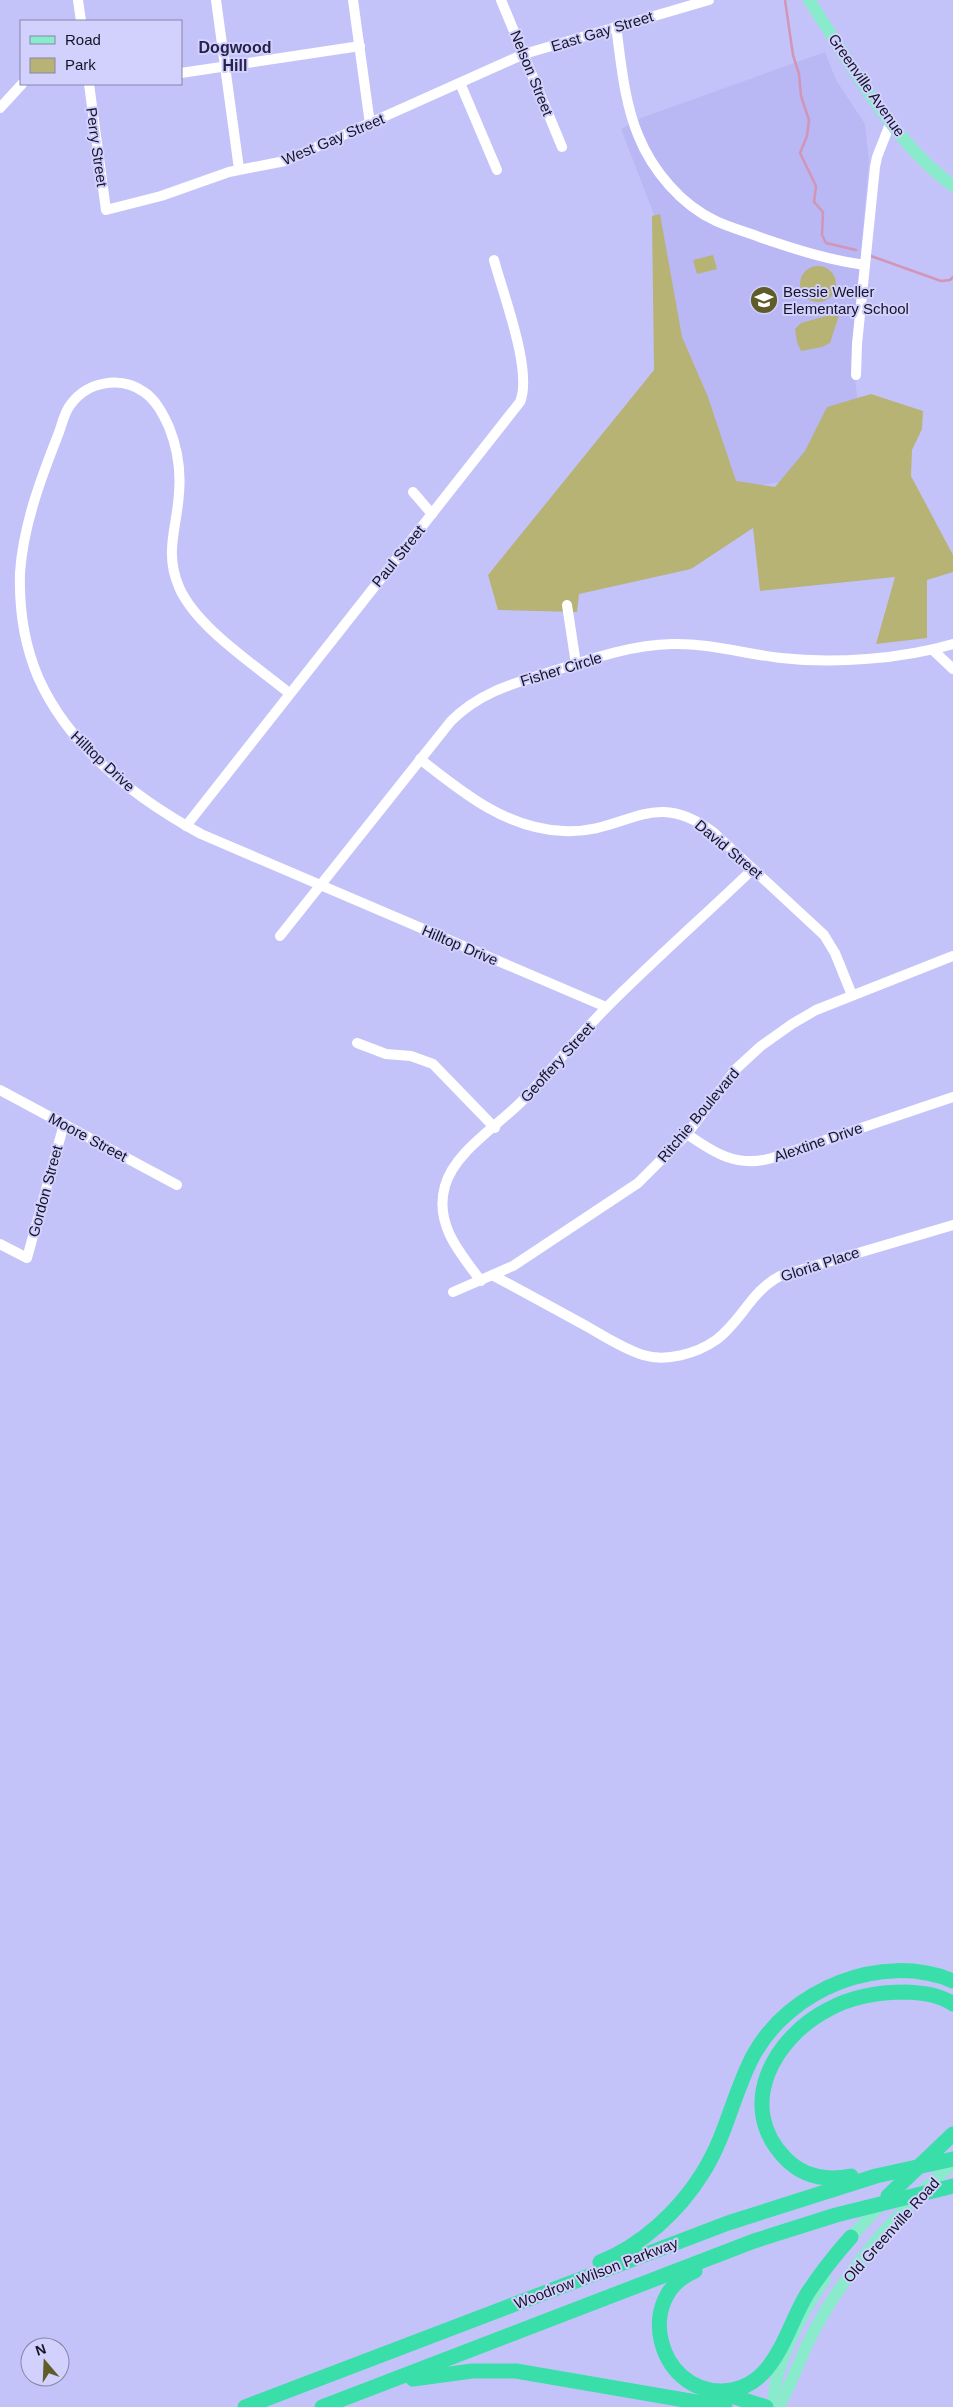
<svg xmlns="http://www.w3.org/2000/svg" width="953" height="2407" viewBox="0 0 953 2407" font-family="Helvetica,sans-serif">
	<rect width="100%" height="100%" fill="#c4c3f9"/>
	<!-- built -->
	<polygon fill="#b9b7f4" points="825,52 836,80 865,124 869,162 852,351 865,468 725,491 676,334 665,265 653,212 621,129 641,118"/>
	<!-- green -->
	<g fill="#b6b375">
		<polygon points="660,214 682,337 708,397 736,481 775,487 805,451 827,407 871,394 923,411 922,429 912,450 911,476 953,555 953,572 927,580 927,638 876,644 895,577 760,591 753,528 691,569 579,594 577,612 498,610 488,575 654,370 652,216"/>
		<polygon points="713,255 717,269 697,274 693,260"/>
		<circle cx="818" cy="284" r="18"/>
		<polygon points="840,312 830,343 822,347 801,351 797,342 795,329 801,323"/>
	</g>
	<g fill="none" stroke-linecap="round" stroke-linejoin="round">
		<!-- stream -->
		<g stroke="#d295b6" stroke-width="2.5">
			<polyline points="785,0 793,55 799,74 801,96 809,120 807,136 800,153 816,186 814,202 823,212 822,235 826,243 856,250"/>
			<polyline points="871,256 941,281 950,280 953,277"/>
		</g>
		<!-- minor -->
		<g stroke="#fff" stroke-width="10">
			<polyline points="78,0 81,21"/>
			<polyline points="216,0 239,169"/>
			<polyline points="353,0 370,124"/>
			<polyline points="501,0 562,147"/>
			<path d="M616,26C621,62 624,101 638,135C652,170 681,205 716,221C731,228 747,232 762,238C797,250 829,260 865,265L875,167L877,157L890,124"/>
			<polyline points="181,73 360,46"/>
			<polyline points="460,83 497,170"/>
			<polyline points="89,84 106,210 161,196 229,172 285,161 524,54 709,0"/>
			<polyline points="0,108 22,84"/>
			<polyline points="856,375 857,344 865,265"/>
			<polyline points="413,492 432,514"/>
			<polyline points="567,605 576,664"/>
			<polyline points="933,650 953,669"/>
			<path d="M289,693C255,665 196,627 179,587C164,552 177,528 179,493C181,470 177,447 169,427C163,414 156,400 144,392C121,376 88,381 71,404C64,412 62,425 58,435C41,478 23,526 20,573C19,608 24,644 38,677C69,747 135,798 201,834L606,1007"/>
			<path d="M420,759C463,793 507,829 564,831C627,834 651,786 713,832L824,935L835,953L852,995"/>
			<path d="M186,826L520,402C533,371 503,294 494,260"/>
			<path d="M280,936L451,721C479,693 511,684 547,673C588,660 629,645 672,644C709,643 745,654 781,658C834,664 902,659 953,644"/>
			<polyline points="357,1043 386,1054 411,1056 433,1064 495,1128"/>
			<polyline points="0,1090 177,1185"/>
			<path d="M687,1134C714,1153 737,1168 772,1158L953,1097"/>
			<polyline points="0,1244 27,1258 64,1124"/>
			<path d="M494,1276C526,1293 557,1310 588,1327C605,1337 624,1349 643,1355C666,1362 696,1354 716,1340C741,1322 751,1291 780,1276L953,1225"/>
			<path d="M481,1281C460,1253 434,1224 445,1186C454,1152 499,1125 523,1100C552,1070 577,1037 607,1007C654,960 705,915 753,869"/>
			<polyline points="453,1292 513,1266 638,1183 687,1134 736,1069 761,1046 792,1024 816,1010 953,956"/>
		</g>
		<!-- major -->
		<g stroke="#89ebcb" stroke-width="12">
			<path d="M809,0C852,65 889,138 953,186"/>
			<polyline points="846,2246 851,2237 883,2202"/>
			<path d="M774,2407C771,2369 803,2311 825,2279"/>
			<path d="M778,2407C793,2383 800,2356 814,2331C848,2267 899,2211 953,2163"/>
		</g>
		<!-- highway -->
		<g stroke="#3adea8" stroke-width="15">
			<path d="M851,2176C826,2181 803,2177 785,2158C735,2106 774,2037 829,2009C853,1996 879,1992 906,1992C923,1993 938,1994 953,2004"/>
			<polyline points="888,2196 953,2134"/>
			<path d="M600,2262C641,2246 679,2211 702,2174C726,2137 733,2094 753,2056C789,1989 882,1951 953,1981"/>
			<path d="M695,2271C634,2296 657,2392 722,2391C775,2390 785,2330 807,2294C820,2274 835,2255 851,2237"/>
			<polyline points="413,2379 472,2371 516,2371 725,2407"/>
			<polyline points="722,2393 766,2407"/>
			<polyline points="245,2407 728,2223 876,2176 953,2159"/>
			<polyline points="322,2407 754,2241 836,2215 953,2186"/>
		</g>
	</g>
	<!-- icons -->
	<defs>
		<symbol id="school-disc" viewBox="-11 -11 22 22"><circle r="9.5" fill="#5f5c29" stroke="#d2d1fd"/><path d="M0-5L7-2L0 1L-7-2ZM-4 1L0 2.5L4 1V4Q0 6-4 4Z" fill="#fff"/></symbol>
	</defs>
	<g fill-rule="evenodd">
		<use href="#school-disc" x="748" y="284" width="32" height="32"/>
	</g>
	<g text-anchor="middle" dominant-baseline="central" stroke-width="4" stroke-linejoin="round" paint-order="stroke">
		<!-- street labels -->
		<g font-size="15" fill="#151326" stroke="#d2d1fd">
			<text transform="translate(602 31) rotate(-17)">East Gay Street</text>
			<text transform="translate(532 73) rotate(68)">Nelson Street</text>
			<text transform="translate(867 85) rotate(55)">Greenville Avenue</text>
			<text transform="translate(333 139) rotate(-23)">West Gay Street</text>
			<text transform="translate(97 147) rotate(82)">Perry Street</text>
			<text transform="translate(398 556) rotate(-51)">Paul Street</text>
			<text transform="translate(561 669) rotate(-17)">Fisher Circle</text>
			<text transform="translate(103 761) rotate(43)">Hilltop Drive</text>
			<text transform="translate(729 849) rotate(40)">David Street</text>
			<text transform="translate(460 945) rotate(23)">Hilltop Drive</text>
			<text transform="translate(557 1062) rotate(-48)">Geoffery Street</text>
			<text transform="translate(698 1115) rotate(-50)">Ritchie Boulevard</text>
			<text transform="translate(88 1137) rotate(28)">Moore Street</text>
			<text transform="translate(818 1142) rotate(-19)">Alextine Drive</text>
			<text transform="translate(45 1191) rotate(-75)">Gordon Street</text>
			<text transform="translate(820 1264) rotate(-18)">Gloria Place</text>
			<text transform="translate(891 2230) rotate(-48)">Old Greenville Road</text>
			<text transform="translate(596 2273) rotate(-21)">Woodrow Wilson Parkway</text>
		</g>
		<!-- poi labels -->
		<g font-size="15" fill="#151326" stroke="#d2d1fd" text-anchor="start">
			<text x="783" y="291">Bessie Weller<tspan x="783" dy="17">Elementary School</tspan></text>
		</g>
		<!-- neighbourhood labels -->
		<g font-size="16" font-weight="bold" fill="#27224c" stroke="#d2d1fd">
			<text x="235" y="47">Dogwood<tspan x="235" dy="18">Hill</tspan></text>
		</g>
	</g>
	<!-- legend -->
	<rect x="20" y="20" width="162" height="65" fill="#d2d1fd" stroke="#8685a7"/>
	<rect x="30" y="36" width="25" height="8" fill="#89ebcb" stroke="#8685a7"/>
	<text x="65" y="45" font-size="15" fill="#151326">Road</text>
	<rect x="30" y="58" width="25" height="15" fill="#b6b375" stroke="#8685a7"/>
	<text x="65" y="70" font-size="15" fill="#151326">Park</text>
	<!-- north arrow -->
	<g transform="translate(45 2362) rotate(341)"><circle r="24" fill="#d2d1fd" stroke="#8685a7"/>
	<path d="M0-4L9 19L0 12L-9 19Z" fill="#5f5c29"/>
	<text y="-8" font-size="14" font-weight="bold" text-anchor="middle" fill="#151326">N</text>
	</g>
</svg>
